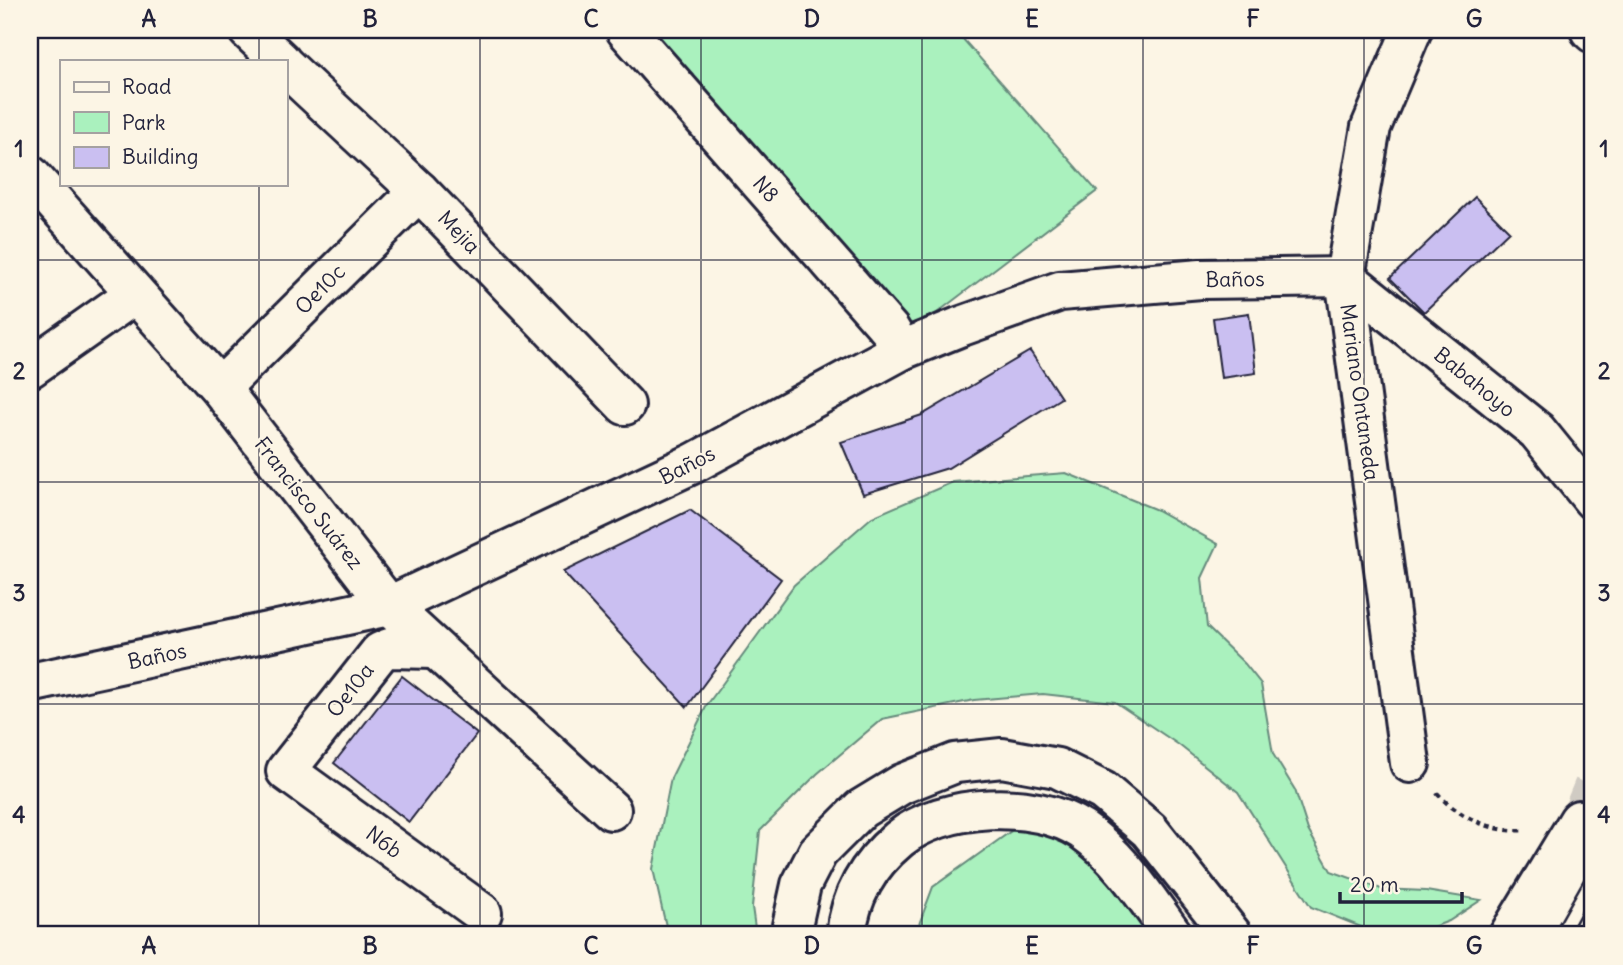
<svg xmlns="http://www.w3.org/2000/svg" width="1623" height="965" viewBox="0 0 1623 965" font-family="Delius,sans-serif">
	<rect width="100%" height="100%" fill="#fcf5e5"/>
	<filter id="ink" filterUnits="userSpaceOnUse"><feTurbulence type="fractalNoise" baseFrequency=".0143" numOctaves="2"/><feDisplacementMap in="SourceGraphic" scale="14" xChannelSelector="R" yChannelSelector="G"/><feConvolveMatrix kernelMatrix="1 2 1 2 8 2 1 2 1" color-interpolation-filters="sRGB"/></filter>
	<g filter="url(#ink)">
		<!-- green -->
		<g fill="#aaf1be" stroke="#668a7c" stroke-width="2">
			<polygon points="629,30 955,30 1097,191 908,335"/>
			<polygon points="1066,473 1157,510 1218,544 1202,578 1207,627 1245,664 1261,684 1273,754 1295,790 1308,830 1331,871 1381,889 1426,891 1481,900 1449,921 1412,935 1381,935 1311,907 1238,792 1179,745 1115,702 1043,694 974,700 882,719 817,774 760,831 752,907 756,935 668,935 653,869 671,778 707,705 794,585 872,517 953,482"/>
			<polygon points="1021,824 1061,832 1102,859 1150,935 915,935 933,887"/>
		</g>
		<!-- building -->
		<g fill="#cabff1" stroke="#22223b" stroke-width="2">
			<polygon points="1475,197 1509,231 1424,312 1390,278"/>
			<polygon points="1249,313 1256,373 1221,378 1213,318"/>
			<polygon points="1030,351 1061,398 948,468 863,494 841,442 922,415"/>
			<polygon points="690,510 781,579 687,707 563,572"/>
			<polygon points="402,676 477,734 409,822 334,763"/>
		</g>
		<g fill="none" stroke-linecap="round" stroke-linejoin="round">
			<!-- primary-tunnel -->
			<polyline stroke="#d0cbc3" stroke-width="38" stroke-dasharray="38 19" stroke-linecap="butt" points="1579,820 1593,786"/>
			<defs>
				<g id="service">
					<polyline points="1539,935 1593,840"/>
					<polyline points="1582,935 1593,915"/>
				</g>
				<g id="minor">
					<polyline points="248,30 281,61"/>
					<polyline points="626,30 890,330 902,350"/>
					<polyline points="1590,30 1593,33"/>
					<polyline points="285,66 419,191 625,405"/>
					<polyline points="30,175 220,388 389,606 611,810"/>
					<polyline points="1345,277 1537,431 1593,500"/>
					<polyline points="30,368 135,294"/>
					<polyline points="220,388 419,191"/>
					<polyline points="434,649 389,648 380,652 286,771 482,913"/>
					<polyline points="30,683 389,606 694,463 902,350 959,327 1060,291 1201,279 1345,277"/>
					<polyline points="1410,763 1345,277 1371,127 1412,30"/>
				</g>
				<g id="primary">
					<polyline points="790,935 801,885 818,852 861,809 902,784 955,763 1002,758 1057,768 1103,791 1149,830 1232,935"/>
					<path d="M846,935C850,896 869,864 899,839C943,803 1035,799 1082,830C1121,857 1146,898 1173,935"/>
					<polyline points="1509,935 1579,820"/>
				</g>
			</defs>
			<!-- service casing -->
			<use href="#service" stroke="#22223b" stroke-width="26"/>
			<!-- minor casing -->
			<use href="#minor" stroke="#22223b" stroke-width="44"/>
			<!-- primary casing -->
			<use href="#primary" stroke="#22223b" stroke-width="44"/>
			<!-- path -->
			<path stroke="#22223b" stroke-width="4.5" stroke-dasharray="5 5" stroke-linecap="butt" d="M1437,793C1458,817 1493,833 1525,830"/>
			<!-- service -->
			<use href="#service" stroke="#fcf5e5" stroke-width="21"/>
			<!-- minor -->
			<use href="#minor" stroke="#fcf5e5" stroke-width="38"/>
			<!-- primary -->
			<use href="#primary" stroke="#fcf5e5" stroke-width="38"/>
		</g>
	</g>
	<!-- grid -->
	<path fill="none" stroke="#22223b" stroke-width="2" stroke-opacity="0.55" d="M259,30V61M480,30V935M701,30V935M922,30V935M1143,30V935M1364,30V935M259,184V935M30,260H1593M30,482H1593M30,704H1593"/>
	<g text-anchor="middle" dominant-baseline="central" stroke-width="5" stroke-linejoin="round" paint-order="stroke">
		<!-- street labels -->
		<g font-size="21" fill="#22223b" stroke="#fcf5e5">
			<text transform="translate(766 189) rotate(49)">N8</text>
			<text transform="translate(459 232) rotate(46)">Mejia</text>
			<text transform="translate(1235 279) rotate(-1)">Baños</text>
			<text transform="translate(320 289) rotate(-45)">Oe10c</text>
			<text transform="translate(1475 382) rotate(39)">Babahoyo</text>
			<text transform="translate(1360 392) rotate(82)">Mariano Ontaneda</text>
			<text transform="translate(687 465) rotate(-27)">Baños</text>
			<text transform="translate(309 503) rotate(52)">Francisco Suárez</text>
			<text transform="translate(157 656) rotate(-12)">Baños</text>
			<text transform="translate(350 690) rotate(-52)">Oe10a</text>
			<text transform="translate(384 842) rotate(36)">N6b</text>
		</g>
	</g>
	<!-- margin -->
	<rect width="1623" height="965" fill="none" stroke="#fcf5e5" stroke-width="77"/>
	<!-- legend -->
	<rect x="60" y="60" width="228" height="126" fill="#fcf5e5" stroke="#a5a1a1" stroke-width="2"/>
	<rect x="74" y="82" width="35" height="10" fill="#fcf5e5" stroke="#a5a1a1" stroke-width="2"/>
	<text x="122" y="94" font-size="21" fill="#22223b">Road</text>
	<rect x="74" y="112" width="35" height="21" fill="#aaf1be" stroke="#a5a1a1" stroke-width="2"/>
	<text x="122" y="130" font-size="21" fill="#22223b">Park</text>
	<rect x="74" y="147" width="35" height="21" fill="#cabff1" stroke="#a5a1a1" stroke-width="2"/>
	<text x="122" y="164" font-size="21" fill="#22223b">Building</text>
	<!-- scale -->
	<path d="M1340 892v10h122v-10" fill="none" stroke="#22223b" stroke-width="3.5"/>
	<text x="1350" y="892" font-size="21" fill="#22223b" stroke="#fcf5e5" stroke-width="5" paint-order="stroke">20 m</text>
	<rect x="38" y="38" width="1546" height="888" fill="none" stroke="#22223b" stroke-width="2.5"/>
	<g font-size="23" text-anchor="middle" font-weight="bold" fill="#22223b">
		<text x="149" y="27">A</text>
		<text x="370" y="27">B</text>
		<text x="591" y="27">C</text>
		<text x="812" y="27">D</text>
		<text x="1032" y="27">E</text>
		<text x="1253" y="27">F</text>
		<text x="1474" y="27">G</text>
		<text x="19" y="157">1</text>
		<text x="1604" y="157">1</text>
		<text x="19" y="379">2</text>
		<text x="1604" y="379">2</text>
		<text x="19" y="601">3</text>
		<text x="1604" y="601">3</text>
		<text x="19" y="823">4</text>
		<text x="1604" y="823">4</text>
		<text x="149" y="954">A</text>
		<text x="370" y="954">B</text>
		<text x="591" y="954">C</text>
		<text x="812" y="954">D</text>
		<text x="1032" y="954">E</text>
		<text x="1253" y="954">F</text>
		<text x="1474" y="954">G</text>
	</g>
</svg>
